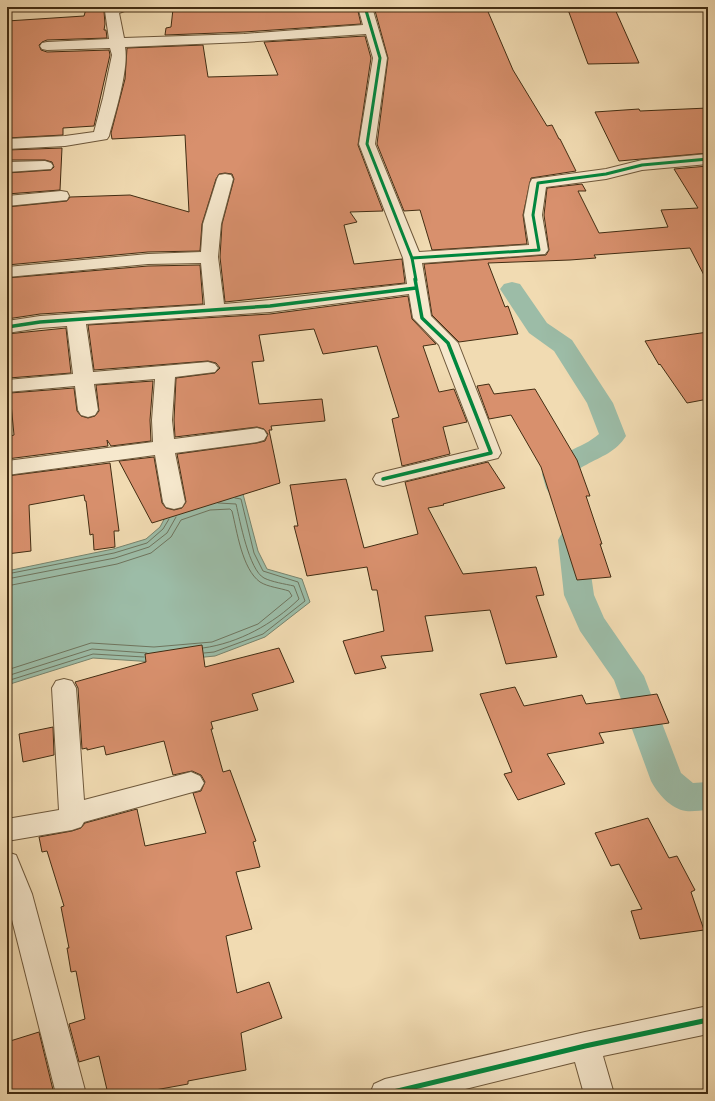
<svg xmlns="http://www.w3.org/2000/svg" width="715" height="1101" viewBox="0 0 715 1101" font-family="'Libre Bodoni',serif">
	<rect width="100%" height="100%" fill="#f1dbb2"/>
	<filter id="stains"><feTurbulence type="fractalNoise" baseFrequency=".005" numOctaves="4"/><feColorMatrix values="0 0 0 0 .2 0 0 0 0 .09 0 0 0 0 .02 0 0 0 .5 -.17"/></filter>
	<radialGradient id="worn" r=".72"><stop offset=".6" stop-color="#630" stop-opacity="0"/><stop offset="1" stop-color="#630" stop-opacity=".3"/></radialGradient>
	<!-- water -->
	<polygon fill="#9cbca7" stroke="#78836c" points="243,494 258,551 267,569 302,579 310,602 265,637 215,656 154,662 93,658 7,685 7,571 113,549 146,539 160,527 170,508 207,495"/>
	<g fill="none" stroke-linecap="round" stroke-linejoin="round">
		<!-- shore -->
		<g stroke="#6f745d" stroke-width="1">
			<polyline points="7,574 114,553 147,543 163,529 169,519"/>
			<polyline points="7,579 115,558 149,547 167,533 176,517"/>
			<path d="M7,586L117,564L151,553L171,537L181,520L210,510L230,509L232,511C237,531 242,569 260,582C268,587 280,588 289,591L292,596L258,624L212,642L154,647L91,643L7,670"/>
			<path d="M203,648C239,643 273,624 299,599L294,586C285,584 272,582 264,578C249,570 240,521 236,504L218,503"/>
			<polyline points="204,653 214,652 263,634 305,601 298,582 263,571 254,553 241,499 235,498"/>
			<polyline points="7,676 92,649 147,653"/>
			<polyline points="7,681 93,654 144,657"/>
		</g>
		<!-- canal -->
		<g fill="#9cbca7" fill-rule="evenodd">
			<path d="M512,282L520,284L547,323L572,340L613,403L626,436C616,452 602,456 586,465C580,467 575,473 571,477L574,488L570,495L560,498L550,495L546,488L542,474C556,451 581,450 599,434L587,403L554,351L529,333L500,289L504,284Z"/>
			<path d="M572,530L582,533L586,540L594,595L604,618L644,676L681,773L693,783L708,782V810C701,810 693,812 686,811C671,809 658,794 651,781L614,680L580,631L564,595L558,540L562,533Z"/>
		</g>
	</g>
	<!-- building -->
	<g fill="#d8906d" stroke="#422d13">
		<polygon points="271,7 357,7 361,24 244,32 165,35 166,28 171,27 173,9 272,10"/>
		<polygon points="374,7 486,7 513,70 547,126 552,125 559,139 560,139 576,171 531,178 523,215 527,244 432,250 420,210 404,211 377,144 388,58"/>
		<polygon points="567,7 614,7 639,63 588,64"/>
		<polygon points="105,8 104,11 105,24 104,30 106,30 107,38 47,40 42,42 39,45 41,50 47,52 109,50 110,55 94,126 63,128 63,135 7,138 7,21 84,16 86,9"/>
		<polygon points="365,36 371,58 358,145 383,211 350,212 357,222 344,225 354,264 402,259 405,283 225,302 220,257 222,224 234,179 232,174 225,173 219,174 216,179 202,224 200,251 148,252 7,265 7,207 67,201 70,197 130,195 189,212 185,135 112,139 111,133 125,79 127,48 203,45 208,77 278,75 264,42"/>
		<polygon points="708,108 708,153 619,161 595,112 639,109 640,111"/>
		<polygon points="62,148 60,190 7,194 7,173 51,170 54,167 52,162 45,160 8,160 10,152 7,152 7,150"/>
		<polygon points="708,166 708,283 690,248 594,255 596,258 570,260 488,263 505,307 508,306 518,334 459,342 432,315 424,264 546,255 549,250 544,215 547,188 582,184 586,191 578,191 599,233 668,227 661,210 698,208 674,169"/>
		<polygon points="200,265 203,304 40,314 7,319 7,278 148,266"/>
		<polygon points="408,296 412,319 436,344 423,346 439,392 454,389 467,422 443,427 450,454 402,466 392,419 399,417 377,346 323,354 314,329 259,335 264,361 252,362 259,404 322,399 325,421 271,426 272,430 269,430 280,483 152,523 119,461 154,457 162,503 166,508 174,510 182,508 186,502 177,454 257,443 265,441 268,434 264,429 257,427 175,437 174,420 176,378 215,373 220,368 216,363 208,361 94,370 88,325 270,314"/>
		<polygon points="66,328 71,373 9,378 7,334"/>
		<polygon points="708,332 708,399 687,403 660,364 659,365 645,341"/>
		<polygon points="153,381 150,420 151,441 111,446 107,440 108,446 7,459 7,437 14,435 10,393 74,388 77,411 81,416 88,418 95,416 99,411 96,385"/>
		<polygon points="489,384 494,394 535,389 577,460 590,496 586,496 602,544 600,544 611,577 577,580 541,467 511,415 489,419 477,386"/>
		<polygon points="488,462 505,488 443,504 444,505 428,508 463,574 536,567 544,595 536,596 557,657 506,664 490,610 425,616 433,651 381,656 386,668 355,674 343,641 384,631 377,590 372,590 367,567 307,576 294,526 298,526 290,485 346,479 364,548 418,534 405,482"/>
		<polygon points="110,463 119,531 114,531 115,547 94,550 93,534 90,535 86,501 85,501 84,495 29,505 31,551 7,554 7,476"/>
		<polygon points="202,645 205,667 279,648 294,682 252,694 258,710 211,722 213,729 211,729 223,772 230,770 256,841 253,842 260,867 236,872 252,929 226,936 237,993 269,982 282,1018 241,1033 246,1070 188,1081 188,1084 133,1094 108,1094 99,1056 79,1062 69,1024 85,1019 76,971 71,972 67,948 69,948 61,907 64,906 47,851 42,852 39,837 72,831 81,828 85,823 137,809 145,846 206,833 193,793 201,791 205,782 201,775 192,771 173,775 164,741 106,755 104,746 87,750 87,748 82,749 78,688 75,682 146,662 145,654"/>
		<polygon points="515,687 524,706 582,695 586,704 657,694 669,723 599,733 604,743 547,754 565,784 518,800 504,774 512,772 480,694"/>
		<polygon points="53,727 54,755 23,762 19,734"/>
		<polygon points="648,818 669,858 677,856 695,890 691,892 704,930 640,939 631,911 642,909 619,864 611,866 595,833"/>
		<polygon points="39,1032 54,1094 11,1094 7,1072 7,1042"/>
	</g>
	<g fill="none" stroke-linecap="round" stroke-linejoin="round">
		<defs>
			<g id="minor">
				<path d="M109,7H129L127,10L119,13L124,38L244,34L363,25L358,7H372L387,58L375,144L419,252L529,245L524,215L530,183L532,179L606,169L642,160L708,154V164L642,170L606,179L546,187L542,215L548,250L545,254L422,263L431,316L458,343L501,453L498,458L383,486L376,484L373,479L376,474L383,472L479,449L439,345L413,318L409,294L270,312L86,324L93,372L208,362L215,364L218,368L215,372L175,377L172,420L174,439L257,428L264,430L267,435L264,440L257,442L175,453L185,502L182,507L174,509L166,507L163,502L155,455L7,475V461L153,442L152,420L155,379L94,384L98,410L95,415L88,417L81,415L78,410L75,386L7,392V380L73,374L67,326L40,328L7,333V321L40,316L205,305L201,263L148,264L7,277V267L148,254L201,252L203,224L217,179L219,175L225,174L231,175L233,179L221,224L218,257L224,304L270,300L407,284L403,258L359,144L373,58L366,34L244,42L125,47C129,69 115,113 109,136L107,139L65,146L7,149V139L65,136L94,132L103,98L112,55L110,48L47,50L42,49L40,46L42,43L47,42L109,39L105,11Z"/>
				<polygon points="45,161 51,163 53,166 51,169 7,172 7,162"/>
				<polygon points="61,191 67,192 69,196 67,200 7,206 7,196"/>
				<polygon points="64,679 72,681 76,688 84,800 191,772 200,776 204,783 200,790 84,822 81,827 72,830 7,841 7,819 59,810 52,688 56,681"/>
				<polygon points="7,852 16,855 32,894 86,1094 56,1094 7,900"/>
				<polygon points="708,1006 708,1034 603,1056 614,1094 584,1094 575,1062 445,1094 370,1094 374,1084 385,1079 585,1032"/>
			</g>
		</defs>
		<!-- minor casing -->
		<use href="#minor" stroke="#6e583b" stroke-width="2"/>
		<!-- minor -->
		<use href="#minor" fill="#f6e8cd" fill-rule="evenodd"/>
		<defs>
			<g id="cycleway-far2">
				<polyline points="365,7 380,58 367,144 412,258 416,280"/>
				<polyline points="412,258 539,250 533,215 538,183 606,174 642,165 708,159"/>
			</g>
			<g id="cycleway-far1">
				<polyline points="7,327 40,322 270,306 416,288"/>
				<polyline points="383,479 491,453 448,343 422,318 415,279"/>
			</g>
			<polyline id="cycleway" points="385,1094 585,1046 708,1020"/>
		</defs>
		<!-- cycleway-far2 casing -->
		<use href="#cycleway-far2" stroke="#f6e8cd" stroke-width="5"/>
		<!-- cycleway-far1 casing -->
		<use href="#cycleway-far1" stroke="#f6e8cd" stroke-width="6"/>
		<!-- cycleway casing -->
		<use href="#cycleway" stroke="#f6e8cd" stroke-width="8"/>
		<!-- cycleway-far2 -->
		<use href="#cycleway-far2" stroke="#00873e" stroke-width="3"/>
		<!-- cycleway-far1 -->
		<use href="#cycleway-far1" stroke="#00873e" stroke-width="3.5"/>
		<!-- cycleway -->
		<use href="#cycleway" stroke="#00873e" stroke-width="5"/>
	</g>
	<!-- margin -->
	<rect width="715" height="1101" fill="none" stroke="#f1dbb2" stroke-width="24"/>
	<rect x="8" y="8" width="699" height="1085" fill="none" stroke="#422d13" stroke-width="2"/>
	<rect x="12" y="12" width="691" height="1077" fill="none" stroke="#422d13"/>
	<rect width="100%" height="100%" filter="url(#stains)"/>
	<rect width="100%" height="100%" fill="url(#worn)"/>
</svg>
